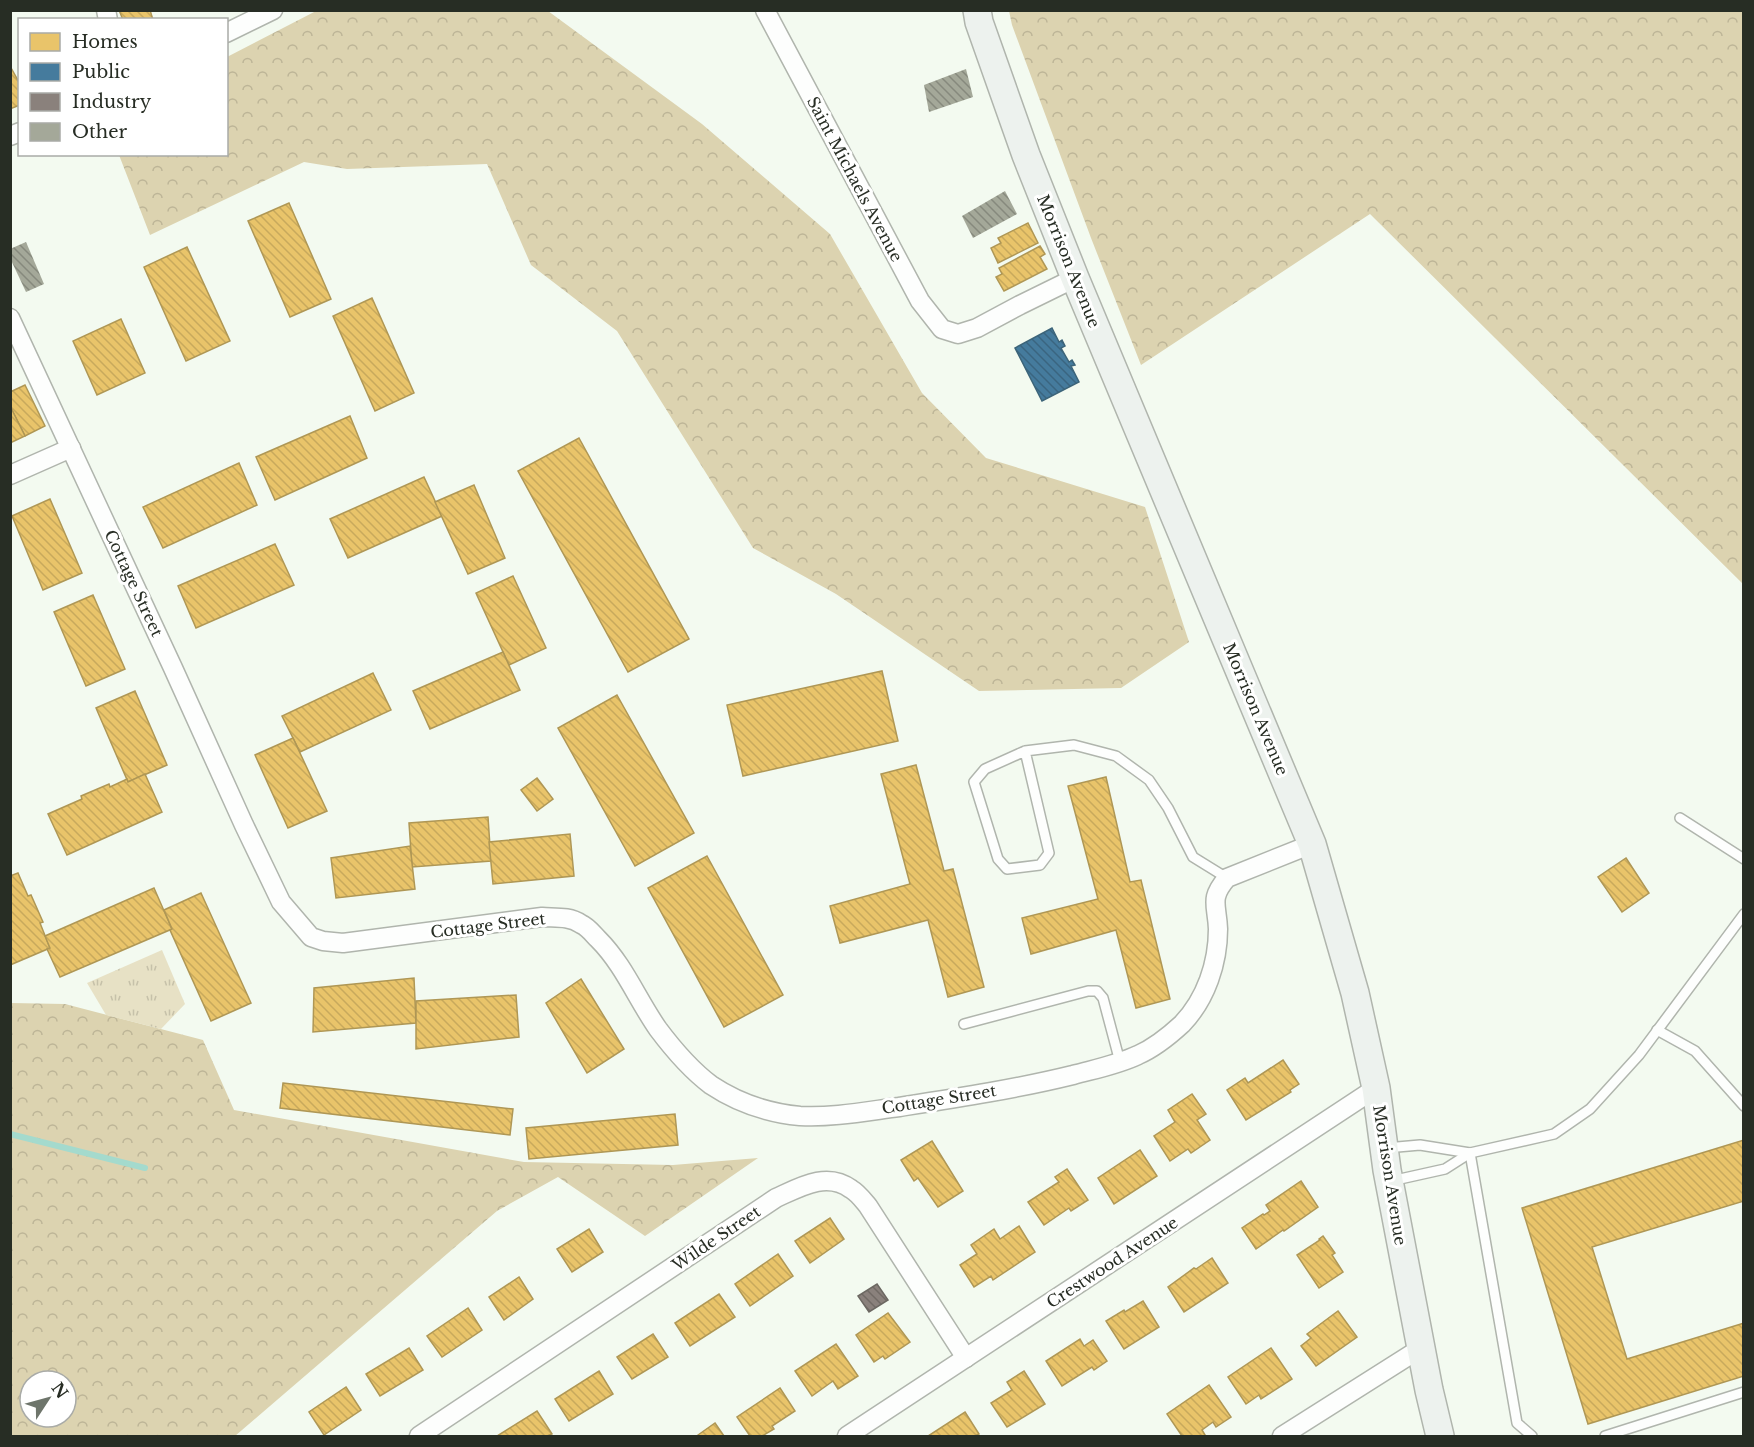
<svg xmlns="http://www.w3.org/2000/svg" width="1754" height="1447" viewBox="0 0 1754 1447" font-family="'Libre Baskerville',serif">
	<defs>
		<pattern id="forest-crowns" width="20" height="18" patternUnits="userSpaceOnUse" patternTransform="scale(1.5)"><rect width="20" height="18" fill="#dcd3b0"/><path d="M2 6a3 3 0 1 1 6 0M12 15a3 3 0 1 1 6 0" fill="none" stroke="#bdb597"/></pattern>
		<pattern id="park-tufts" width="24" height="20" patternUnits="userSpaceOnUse" patternTransform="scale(1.5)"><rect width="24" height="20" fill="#e7e1c5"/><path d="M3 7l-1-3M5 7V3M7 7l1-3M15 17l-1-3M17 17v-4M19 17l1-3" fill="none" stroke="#c6c1a9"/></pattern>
		<pattern id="homes-back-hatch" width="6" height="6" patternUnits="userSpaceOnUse" patternTransform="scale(1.5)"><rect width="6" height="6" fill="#e9c46a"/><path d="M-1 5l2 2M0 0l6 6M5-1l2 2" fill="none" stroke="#c8a95c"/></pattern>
		<pattern id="public-back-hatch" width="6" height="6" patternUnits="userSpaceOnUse" patternTransform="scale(1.5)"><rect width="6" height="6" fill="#457b9d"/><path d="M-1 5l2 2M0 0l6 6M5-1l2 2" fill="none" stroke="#3a6580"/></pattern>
		<pattern id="industry-back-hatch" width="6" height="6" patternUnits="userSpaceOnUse" patternTransform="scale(1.5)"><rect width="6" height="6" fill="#8a817c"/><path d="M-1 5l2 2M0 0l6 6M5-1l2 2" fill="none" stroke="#716a65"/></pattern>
		<pattern id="building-back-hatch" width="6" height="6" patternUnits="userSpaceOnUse" patternTransform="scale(1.5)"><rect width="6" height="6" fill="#a4a899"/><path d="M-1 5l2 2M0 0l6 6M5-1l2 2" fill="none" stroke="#86897d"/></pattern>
	</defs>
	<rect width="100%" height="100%" fill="#f3faf0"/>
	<!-- forest -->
	<g fill="url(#forest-crowns)" fill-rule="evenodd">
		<polygon points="316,11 548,11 702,124 830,234 922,393 986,458 1145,507 1189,642 1121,688 979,691 836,594 753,548 617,331 531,265 487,164 347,169 304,162 150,235 119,155 226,154 227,57"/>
		<polygon points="1009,11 1743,11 1743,584 1370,214 1141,365 1091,238 1012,25"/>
		<path d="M11,1003L65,1004L203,1040L234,1110L524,1162L673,1165L758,1158L645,1236L558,1177L497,1211L235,1436H11ZM30,1381H66V1417H30Z"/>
	</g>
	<!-- park -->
	<polygon fill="url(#park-tufts)" points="162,950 185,1004 161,1029 106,1015 87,983"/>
	<!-- homes -->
	<g fill="url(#homes-back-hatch)" stroke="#af9755" stroke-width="1.5">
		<polygon points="119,10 150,10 153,20 123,20"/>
		<polygon points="10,66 20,84 20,105 10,109"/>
		<polygon points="289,203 331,299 290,317 248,221"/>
		<polygon points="1028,223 1038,243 998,263 991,248 1001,243 998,238"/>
		<polygon points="1040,246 1045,254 1040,257 1047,269 1004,291 996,277 1002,274 999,268"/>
		<polygon points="187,247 230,341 186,361 144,267"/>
		<polygon points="372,298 414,393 375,411 333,316"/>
		<polygon points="121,319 145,373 97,395 73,341"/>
		<polygon points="25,385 45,426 25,436 10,406 10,392"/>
		<polygon points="10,406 25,436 10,443"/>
		<polygon points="350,416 367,458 275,500 256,457"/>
		<polygon points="579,438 689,639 628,672 518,471"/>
		<polygon points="239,463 257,505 163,548 143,507"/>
		<polygon points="424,477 442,516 348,558 330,519"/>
		<polygon points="474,485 505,558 468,574 435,502"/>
		<polygon points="50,499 82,573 43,590 12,516"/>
		<polygon points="275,544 294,585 196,628 178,586"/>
		<polygon points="513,576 546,648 509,665 476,593"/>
		<polygon points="93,595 125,669 86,686 54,612"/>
		<polygon points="503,652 520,690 430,729 413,691"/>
		<polygon points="882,671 898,741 743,776 727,705"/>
		<polygon points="373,673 391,710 300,752 282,716"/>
		<polygon points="135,691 167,765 128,782 96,708"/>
		<polygon points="617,695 694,833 635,866 558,728"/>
		<polygon points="293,738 327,811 288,828 255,755"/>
		<polygon points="916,765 944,871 953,869 984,987 948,997 928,920 840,943 830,906 910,884 881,774"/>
		<polygon points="145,774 162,812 67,855 48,814 82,799 81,796 109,784 110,787 127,779 128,782"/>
		<polygon points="1106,777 1130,882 1141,880 1170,999 1136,1008 1116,930 1031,954 1022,918 1098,899 1068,786"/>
		<polygon points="537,778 553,799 537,811 521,790"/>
		<polygon points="488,817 491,861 412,867 409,823"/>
		<polygon points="570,834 574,876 493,884 489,842"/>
		<polygon points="410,846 415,889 336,898 331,858"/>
		<polygon points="707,856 783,995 724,1027 648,888"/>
		<polygon points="1626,858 1649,893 1622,912 1598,877"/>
		<polygon points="18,873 28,896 31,895 43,922 40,923 50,948 10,965 10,876"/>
		<polygon points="154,888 172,929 60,977 47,949 50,948 45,936"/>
		<polygon points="201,893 251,1003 211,1021 170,930 172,929 164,910"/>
		<polygon points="414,978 416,1023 313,1032 314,988"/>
		<polygon points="581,979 624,1049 587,1073 546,1003"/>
		<polygon points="516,995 519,1037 416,1049 416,1001"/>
		<polygon points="1283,1060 1299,1084 1290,1090 1291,1092 1246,1120 1227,1090 1245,1078 1248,1083"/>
		<polygon points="283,1083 513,1109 510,1135 280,1108"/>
		<polygon points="1192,1094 1206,1114 1197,1120 1210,1140 1191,1153 1188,1149 1170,1161 1154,1136 1175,1122 1168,1110"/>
		<polygon points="675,1114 678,1145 529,1159 526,1128"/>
		<polygon points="1744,1140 1744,1201 1592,1247 1627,1359 1744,1323 1744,1376 1588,1424 1522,1208"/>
		<polygon points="932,1141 963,1191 938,1207 918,1178 914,1181 901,1160"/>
		<polygon points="1140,1150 1157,1176 1114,1204 1098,1178"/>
		<polygon points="1067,1169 1088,1200 1071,1211 1069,1208 1044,1225 1028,1202 1059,1182 1055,1177"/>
		<polygon points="1301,1181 1318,1207 1284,1231 1283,1230 1256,1249 1242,1228 1263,1214 1264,1215 1270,1211 1266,1205"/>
		<polygon points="830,1218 844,1239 810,1263 795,1241"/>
		<polygon points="1019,1226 1035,1252 993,1280 991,1276 974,1287 960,1265 977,1254 971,1245 994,1229 1000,1239"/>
		<polygon points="589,1229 603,1252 572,1272 557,1249"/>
		<polygon points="1323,1236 1335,1253 1332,1255 1343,1272 1319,1288 1297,1255 1320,1240 1319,1239"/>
		<polygon points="778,1254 793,1276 750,1306 735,1284"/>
		<polygon points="1212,1258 1228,1283 1184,1312 1168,1287 1194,1268 1196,1269"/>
		<polygon points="519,1277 533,1299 504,1320 489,1297"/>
		<polygon points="719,1294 735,1317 690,1346 675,1323"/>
		<polygon points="1143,1301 1159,1327 1124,1349 1106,1321 1124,1310 1125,1312"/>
		<polygon points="468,1308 482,1330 442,1357 427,1336"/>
		<polygon points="1338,1311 1357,1337 1316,1366 1301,1346 1311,1338 1307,1334"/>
		<polygon points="888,1313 910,1342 885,1359 883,1356 874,1362 856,1335"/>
		<polygon points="653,1334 668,1357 632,1379 617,1357"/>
		<polygon points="1080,1339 1084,1346 1093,1340 1107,1361 1094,1370 1092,1367 1062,1386 1046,1361"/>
		<polygon points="836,1344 858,1376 838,1389 833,1381 812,1396 795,1371"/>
		<polygon points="409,1348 423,1370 380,1396 366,1374"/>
		<polygon points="1271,1348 1292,1379 1261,1399 1259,1395 1246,1404 1228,1377"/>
		<polygon points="599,1371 613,1394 569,1421 555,1399"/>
		<polygon points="1024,1371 1045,1404 1007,1427 991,1403 1012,1390 1007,1382"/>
		<polygon points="1209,1385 1231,1417 1216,1427 1213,1422 1202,1430 1205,1435 1204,1436 1182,1436 1167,1414"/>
		<polygon points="346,1387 361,1410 324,1435 309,1412"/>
		<polygon points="780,1388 795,1411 772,1426 774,1429 762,1436 750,1436 737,1417"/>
		<polygon points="537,1411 552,1434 547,1436 497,1436"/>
		<polygon points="965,1412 979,1434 975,1436 928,1436"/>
		<polygon points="715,1423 724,1436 699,1436 698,1435"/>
	</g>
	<!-- public -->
	<polygon fill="url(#public-back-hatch)" stroke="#3c6479" stroke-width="1.5" points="1052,328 1059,342 1062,340 1065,346 1061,348 1069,362 1072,360 1075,365 1071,366 1079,382 1042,401 1015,348"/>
	<!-- industry -->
	<polygon fill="url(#industry-back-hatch)" stroke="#6c6862" stroke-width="1.5" points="877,1284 888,1300 869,1312 858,1296"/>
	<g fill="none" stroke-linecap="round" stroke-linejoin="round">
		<!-- stream -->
		<polyline stroke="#a4dacd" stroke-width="6" points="10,1134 145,1168"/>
	</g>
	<!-- building -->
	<g fill="url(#building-back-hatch)">
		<polygon points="966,69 973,97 929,112 924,85"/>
		<polygon points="1005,191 1017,214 973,238 962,216"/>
		<polygon points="26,242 44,284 26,292 10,258 10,249"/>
	</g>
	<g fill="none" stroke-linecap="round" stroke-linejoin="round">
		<defs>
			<g id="lane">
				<polyline points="1025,751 985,769 974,782 998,859 1007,869 1040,865 1049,853 1025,751 1074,745 1116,756 1149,780 1168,808 1193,857 1227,878"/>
				<polyline points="1680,818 1744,859"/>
				<polyline points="964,1024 1088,991 1097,991 1103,998 1120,1062"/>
				<polyline points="1657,1030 1695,1051 1744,1106"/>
				<polyline points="1386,1148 1420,1145 1470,1153"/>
				<polyline points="1470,1153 1517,1423 1532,1436"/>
				<polyline points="1391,1181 1445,1169 1470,1153 1554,1134 1590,1109 1639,1055 1744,914"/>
				<polyline points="1605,1436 1744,1392"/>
			</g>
			<g id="street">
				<polyline points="106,10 108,20"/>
				<polyline points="765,10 920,301 942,329 958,334 977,328 1020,305 1075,278"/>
				<polyline points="226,33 273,10"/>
				<polyline points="10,136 20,132"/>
				<path d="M10,318L173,668L244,825L281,902L311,937L323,941L343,943L542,917C555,918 569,916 581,924C588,927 593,934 598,939C624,965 637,999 658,1029C673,1049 691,1070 711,1085C738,1103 768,1113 800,1116C831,1118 868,1111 899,1107C957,1098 1016,1089 1073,1075C1095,1069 1117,1065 1138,1055C1154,1048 1169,1036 1182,1024C1206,999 1218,963 1218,929C1217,904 1209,899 1227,878L1312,844"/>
				<polyline points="10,475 71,448"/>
				<path d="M419,1436L776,1198C800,1187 827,1171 851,1189C858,1193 863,1200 868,1206L966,1358"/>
				<polyline points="847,1436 1376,1088"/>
				<polyline points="1282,1436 1421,1348"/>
			</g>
			<polyline id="secondary" points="977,10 979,22 1026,155 1075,278 1312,844 1355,993 1376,1088 1387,1170 1429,1390 1440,1436"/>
		</defs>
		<!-- lane casing -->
		<use href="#lane" stroke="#b0b5ad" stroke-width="12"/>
		<!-- street casing -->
		<use href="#street" stroke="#b0b5ad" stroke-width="21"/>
		<!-- secondary casing -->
		<use href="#secondary" stroke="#b0b5ad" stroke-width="30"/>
		<!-- lane -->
		<use href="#lane" stroke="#fdfefd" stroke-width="9"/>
		<!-- street -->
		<use href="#street" stroke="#fdfefd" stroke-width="18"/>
		<!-- secondary -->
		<use href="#secondary" stroke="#edf2ee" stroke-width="27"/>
	</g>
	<g text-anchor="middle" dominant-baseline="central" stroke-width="6" stroke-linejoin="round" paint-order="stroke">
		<!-- street labels -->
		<g font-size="16" fill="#272d24" stroke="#fff">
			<text transform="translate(855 179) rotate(62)">Saint Michaels Avenue</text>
			<text transform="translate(1069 261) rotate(68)">Morrison Avenue</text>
			<text transform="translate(134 583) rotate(65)">Cottage Street</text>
			<text transform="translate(1256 709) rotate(67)">Morrison Avenue</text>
			<text transform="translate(488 925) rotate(-7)">Cottage Street</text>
			<text transform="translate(939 1099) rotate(-9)">Cottage Street</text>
			<text transform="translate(1390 1175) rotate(81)">Morrison Avenue</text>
			<text transform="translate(716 1238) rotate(-34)">Wilde Street</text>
			<text transform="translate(1112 1262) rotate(-33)">Crestwood Avenue</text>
		</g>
	</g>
	<!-- border -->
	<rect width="1754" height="1447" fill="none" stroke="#272d24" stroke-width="24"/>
	<!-- legend -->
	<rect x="18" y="18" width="210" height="138" fill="#ffffff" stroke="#a9aba7" stroke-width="1.5"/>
	<rect x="30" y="33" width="30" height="18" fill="#e9c46a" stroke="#a9aba7" stroke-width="1.5"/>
	<text x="72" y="48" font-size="18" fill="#272d24">Homes</text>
	<rect x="30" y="63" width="30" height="18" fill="#457b9d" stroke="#a9aba7" stroke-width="1.5"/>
	<text x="72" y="78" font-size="18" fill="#272d24">Public</text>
	<rect x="30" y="93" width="30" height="18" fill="#8a817c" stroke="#a9aba7" stroke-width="1.5"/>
	<text x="72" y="108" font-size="18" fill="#272d24">Industry</text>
	<rect x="30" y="123" width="30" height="18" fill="#a4a899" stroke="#a9aba7" stroke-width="1.5"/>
	<text x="72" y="138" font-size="18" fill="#272d24">Other</text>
	<!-- north arrow -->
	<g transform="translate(48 1399) rotate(54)"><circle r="28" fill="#ffffff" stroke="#a9aba7" stroke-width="1.5"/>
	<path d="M0-4.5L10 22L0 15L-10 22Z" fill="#6e756b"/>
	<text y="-9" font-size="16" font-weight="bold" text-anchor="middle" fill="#272d24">N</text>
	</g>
</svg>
